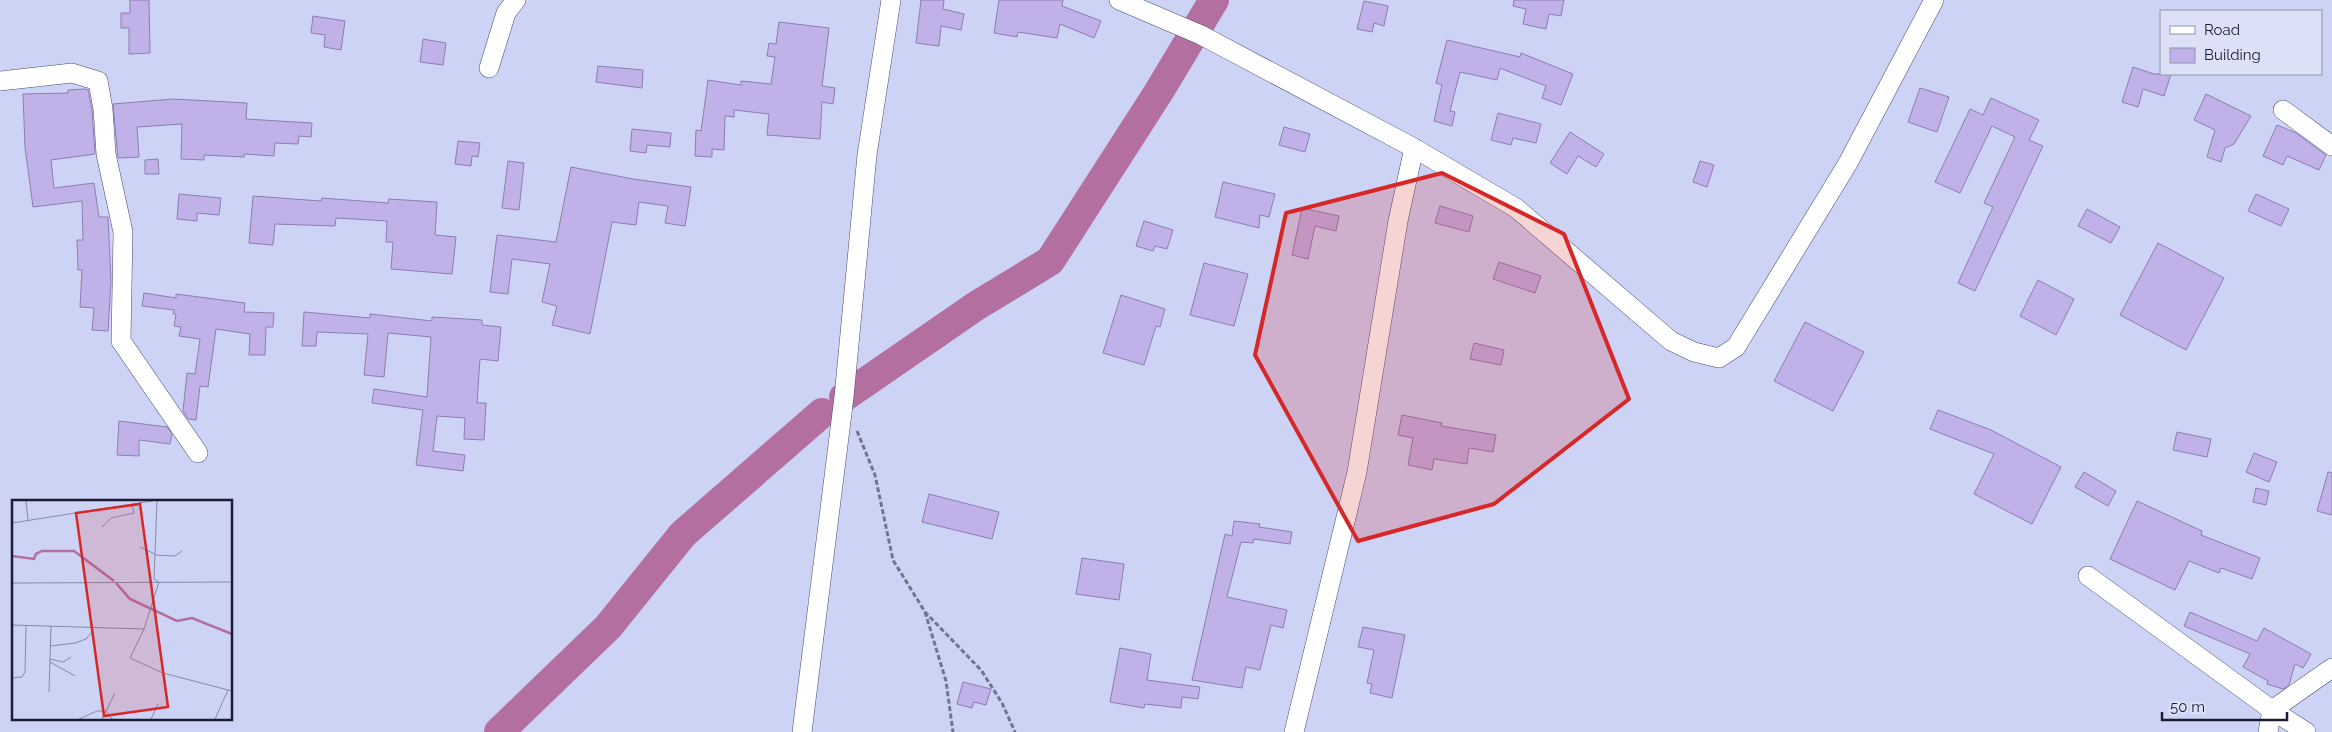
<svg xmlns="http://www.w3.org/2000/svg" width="2332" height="732" viewBox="0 0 2332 732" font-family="Raleway,sans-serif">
	<rect width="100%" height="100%" fill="#cdd3f5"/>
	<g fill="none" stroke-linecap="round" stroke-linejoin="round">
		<!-- river -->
		<g stroke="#b26f9f" stroke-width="30">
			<polyline points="844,397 976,306 1050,261 1158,93 1214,0"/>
			<polyline points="499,732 608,627 683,534 822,413"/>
		</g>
	</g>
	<!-- building -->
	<g fill="#c1b1e9" stroke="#8c7db1">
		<polygon points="130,0 149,0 150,53 129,54 129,28 121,28 121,13 130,13"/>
		<polygon points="921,0 944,0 943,9 964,14 961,30 941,26 939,46 916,43"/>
		<polygon points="999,0 1063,0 1062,6 1101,21 1094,38 1060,24 1057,38 1018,32 1017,37 994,33"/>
		<polygon points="1514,0 1564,0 1561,16 1549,14 1546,29 1523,24 1526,9 1513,6"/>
		<polygon points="1364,1 1388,6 1384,26 1374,23 1372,32 1357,29"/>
		<polygon points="313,16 345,21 341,50 324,47 325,35 311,33"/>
		<polygon points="779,22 829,28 822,86 835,88 833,104 822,102 820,139 767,135 769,114 734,110 734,117 725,116 724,150 712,149 712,157 695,156 696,130 701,131 708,80 741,85 741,81 771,84 775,57 767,56 769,43 776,44"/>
		<polygon points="423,39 446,43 443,65 420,62"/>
		<polygon points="1447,40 1520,57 1521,53 1573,74 1561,105 1542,98 1546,86 1500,68 1497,80 1460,72 1450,111 1455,112 1452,126 1434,121 1442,85 1436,83"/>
		<polygon points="598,66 643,70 642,88 596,82"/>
		<polygon points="2133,67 2154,74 2171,74 2164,96 2143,89 2138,107 2122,102"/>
		<polygon points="1920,88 1949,97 1937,132 1908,122"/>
		<polygon points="85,89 88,90 92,110 95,154 51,160 54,188 94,183 99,217 108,217 111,281 108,331 92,330 94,308 80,307 82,270 78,270 77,240 83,240 82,201 33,207 25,147 23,94 68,93 68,90"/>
		<polygon points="2206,94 2251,116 2234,144 2225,148 2221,162 2207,157 2215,130 2194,120"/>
		<polygon points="1991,98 2039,120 2029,140 2043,146 1975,291 1958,283 1993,207 1984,203 2015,137 1992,126 1960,193 1935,182 1970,109 1983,115"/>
		<polygon points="173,99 247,103 246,119 312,123 311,137 299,136 298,144 275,143 274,156 244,154 244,157 204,155 204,160 181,159 182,124 137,127 139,157 118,158 113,104"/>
		<polygon points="1498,113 1541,124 1536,143 1513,138 1511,145 1491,140"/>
		<polygon points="2277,125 2296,133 2326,155 2319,170 2287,156 2283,165 2263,156"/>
		<polygon points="1284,127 1310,134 1305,152 1279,145"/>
		<polygon points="632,129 671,133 670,147 647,145 646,153 630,151"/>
		<polygon points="1570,132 1604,154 1596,167 1578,156 1567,174 1550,163"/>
		<polygon points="458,141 480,143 478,157 472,156 471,166 455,164"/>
		<polygon points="158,159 159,174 145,174 145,160"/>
		<polygon points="508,161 524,163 519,210 502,208"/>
		<polygon points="1700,161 1714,165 1707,187 1693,182"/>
		<polygon points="571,167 633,179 691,187 685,226 665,223 668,206 639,202 636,225 612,222 590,334 552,325 557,306 542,302 550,264 512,259 508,294 490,292 497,235 556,242"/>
		<polygon points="1223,182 1275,194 1269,217 1260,215 1259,228 1215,217"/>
		<polygon points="179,194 221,198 219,215 197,213 197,221 177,219"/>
		<polygon points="2256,194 2289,209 2281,226 2248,211"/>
		<polygon points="253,196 321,201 322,198 388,203 389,199 437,202 435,235 456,237 452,274 391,269 393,242 386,242 387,221 336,218 335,226 275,224 273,245 249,243"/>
		<polygon points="1440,206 1473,216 1469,232 1435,223"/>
		<polygon points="1302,208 1339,216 1336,231 1315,226 1308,259 1292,255"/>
		<polygon points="2087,209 2120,227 2111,243 2078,226"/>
		<polygon points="1144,221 1173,230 1167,249 1155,246 1153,251 1136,246"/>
		<polygon points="2158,243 2224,278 2186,350 2120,315"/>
		<polygon points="1499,262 1541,276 1535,293 1493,279"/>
		<polygon points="1204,263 1248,274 1234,326 1190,315"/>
		<polygon points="2038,280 2074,299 2056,335 2020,316"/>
		<polygon points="144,293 176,298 176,294 245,303 244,312 274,313 273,327 266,327 265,355 249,355 250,334 216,329 208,387 200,386 196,420 188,419 183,411 187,373 195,374 200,339 179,336 181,327 174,326 176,314 173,314 174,310 142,306"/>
		<polygon points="1121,295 1165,309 1160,327 1156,326 1144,365 1103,353"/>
		<polygon points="304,312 370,318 370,314 432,321 432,317 482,320 482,325 501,327 498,361 480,359 477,403 486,403 484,440 464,439 465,418 437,416 433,451 465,455 463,471 416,465 423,410 372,403 374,389 427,397 431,337 388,333 384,377 364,375 368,334 317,332 316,346 302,346"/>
		<polygon points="1805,322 1864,352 1833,411 1774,381"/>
		<polygon points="1474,343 1504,350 1501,365 1470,359"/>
		<polygon points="1938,410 1991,430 2061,467 2032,524 1974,494 1994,454 1930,429"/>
		<polygon points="1402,415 1442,423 1441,426 1496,435 1493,452 1469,448 1467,464 1434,459 1432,470 1408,465 1413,438 1398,435"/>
		<polygon points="119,421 167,427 172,434 170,444 139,440 139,456 117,455"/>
		<polygon points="2177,432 2211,439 2207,457 2173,450"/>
		<polygon points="2254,453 2277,462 2269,482 2246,472"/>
		<polygon points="2084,472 2116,491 2108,506 2075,487"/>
		<polygon points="2328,472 2332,473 2332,515 2317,511"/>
		<polygon points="2256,488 2269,491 2266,505 2253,502"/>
		<polygon points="929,494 999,512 992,539 922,522"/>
		<polygon points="2137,501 2202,531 2201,535 2260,558 2252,579 2221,568 2219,573 2189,561 2175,590 2110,559"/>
		<polygon points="1234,521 1260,524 1259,527 1292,532 1290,544 1254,539 1253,543 1241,542 1227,597 1287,610 1283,628 1271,625 1260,670 1246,667 1242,688 1192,680 1225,534 1232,536"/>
		<polygon points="1082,558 1124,564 1119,600 1076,594"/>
		<polygon points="2190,612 2257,641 2264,628 2311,654 2303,668 2295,664 2289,685 2283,689 2267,684 2268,681 2243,667 2250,654 2184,626"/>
		<polygon points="1363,627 1405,635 1392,698 1370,693 1372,684 1367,683 1374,650 1358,647"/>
		<polygon points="1120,648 1151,654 1147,680 1200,687 1198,699 1182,697 1181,708 1145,704 1144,708 1110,702"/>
		<polygon points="963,682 991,689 986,705 974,702 972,708 957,704"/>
	</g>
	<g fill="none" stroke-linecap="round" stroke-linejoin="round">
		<defs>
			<g id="minor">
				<polyline points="1119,0 1201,35 1414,148 1516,208 1671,341 1694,352 1719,358 1736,347 1848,163 1934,0"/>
				<polyline points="489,68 506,13 516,0"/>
				<polyline points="0,81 72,73 98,81 103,109 106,154 123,232 121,341 198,453"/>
				<polyline points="2283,110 2332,146"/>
				<polyline points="2088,576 2272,710 2332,668"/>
				<polyline points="802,732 844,397 867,155 891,0"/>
				<polyline points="1294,732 1357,472 1398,221 1414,148"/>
				<polyline points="2268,732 2272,710 2306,732"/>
			</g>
		</defs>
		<!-- minor casing -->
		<use href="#minor" stroke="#454a7a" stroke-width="20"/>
		<!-- path -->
		<g stroke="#717690" stroke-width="3" stroke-dasharray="5 2.5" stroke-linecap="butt">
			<polyline points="857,431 875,475 893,560 925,612 981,670 1002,703 1015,732"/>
			<polyline points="925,612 946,681 953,732"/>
		</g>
		<!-- minor -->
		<use href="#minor" stroke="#fff" stroke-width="19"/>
	</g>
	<!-- marked area -->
	<path fill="#d62828" fill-opacity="0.2" stroke="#d62828" stroke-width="4" stroke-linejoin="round" d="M1442,173L1564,234L1629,399L1494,504L1358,541L1255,355L1286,213Z"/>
	<!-- overview -->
	<g transform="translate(12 500)">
		<rect width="220" height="220" fill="#cdd3f5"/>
		<path fill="none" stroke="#b26f9f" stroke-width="2.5" d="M0,56L22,59L24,54L30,51H62L102,81M104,83L118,99L165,121L180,118L220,134"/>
		<path fill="none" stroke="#868ba7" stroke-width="1" d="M14,1L16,20M145,1L142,79L147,82L132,129L118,158L151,173L220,191M0,23L140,1M90,27L99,18L122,13L120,4M128,47L143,54M143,55L163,56L170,51M0,83L220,82M0,125L132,129M38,146L63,143L74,139L79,133M38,159L51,162L59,157M38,162L63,176M0,178L10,177L13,172L14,126M37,192L39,126M67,219L85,211H94L90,219M100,219L94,211L103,193M139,219L146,204M203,219L216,190"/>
		<path fill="#d62828" fill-opacity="0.15" stroke="#d62828" stroke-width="2.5" d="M128,4L156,207L92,216L64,13Z"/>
		<rect width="220" height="220" fill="none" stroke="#1b1e32" stroke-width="2.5"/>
	</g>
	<!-- legend -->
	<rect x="2160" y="10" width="162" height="65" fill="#dde1f8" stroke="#8f93a9"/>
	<rect x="2170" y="26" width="25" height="8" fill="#ffffff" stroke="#8f93a9"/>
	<text x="2204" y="35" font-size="15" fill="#1b1e32">Road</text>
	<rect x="2170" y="48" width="25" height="15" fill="#c1b1e9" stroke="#8f93a9"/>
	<text x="2204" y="60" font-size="15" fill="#1b1e32">Building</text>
	<!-- scale -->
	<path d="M2162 712v8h125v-8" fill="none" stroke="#1b1e32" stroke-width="2.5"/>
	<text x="2170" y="712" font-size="15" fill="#1b1e32" stroke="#dde1f8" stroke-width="4" paint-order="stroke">50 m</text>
</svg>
